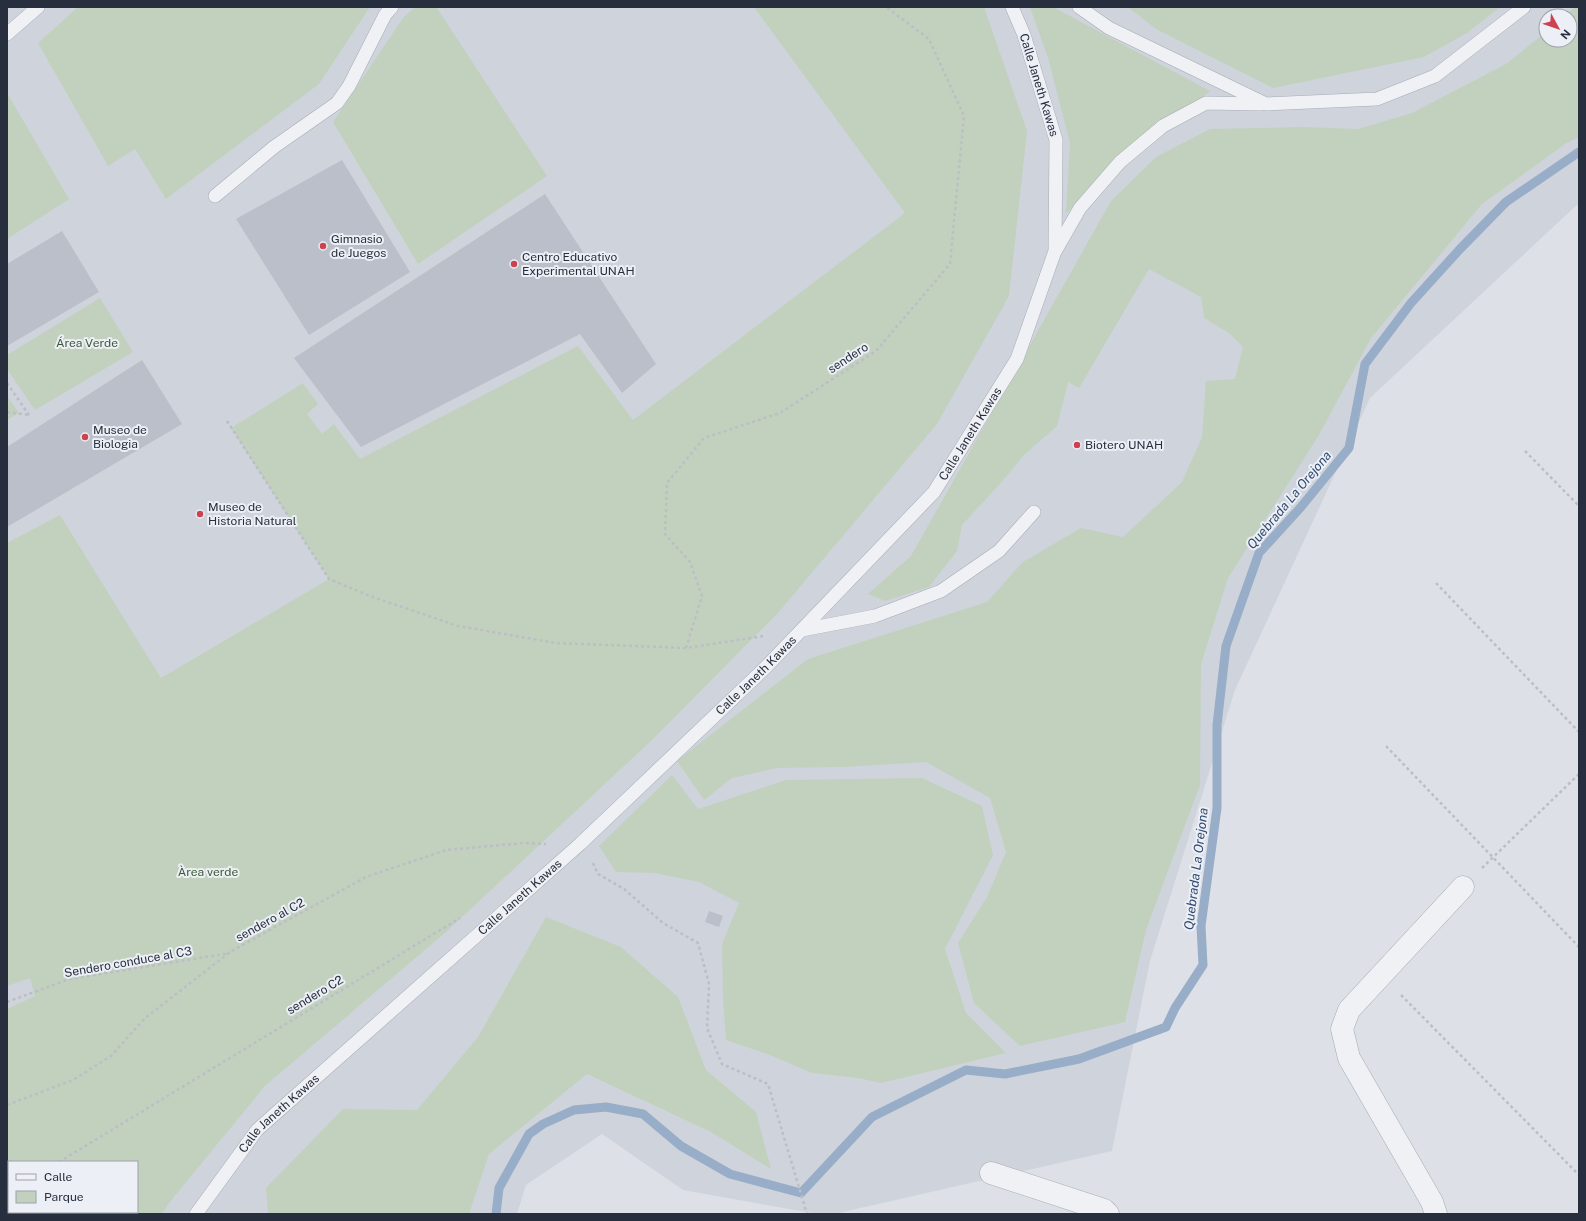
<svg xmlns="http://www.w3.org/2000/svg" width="1586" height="1221" viewBox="0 0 1586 1221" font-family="'Public Sans',sans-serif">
	<rect width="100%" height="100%" fill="#dde1e7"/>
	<!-- built -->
	<path fill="#cfd3dc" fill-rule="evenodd" d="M7,7H1579V203L1370,398L1235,690L1150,961L1112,1151L834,1214H817L683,1190L602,1134L526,1185L517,1214H7ZM1546,16H1570V40H1546ZM9,1162H137V1212H9Z"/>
	<!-- green -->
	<g fill="#c2d1be" fill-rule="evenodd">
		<polygon points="78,7 370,7 319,84 166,199 135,149 108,166 38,43"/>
		<polygon points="415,7 437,8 547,176 418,264 333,122 403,18"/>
		<path d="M754,7H984L1027,131L1009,296L937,424L778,613L652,740L446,932L265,1086L169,1203L162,1214H7V1009L35,996L30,978L7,986V543L60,515L161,678L329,579L231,428L303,383L318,404L307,414L322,434L334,424L360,459L578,346L633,420L905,213ZM9,1162H137V1212H9Z"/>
		<polygon points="1030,7 1053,7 1210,91 1144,143 1066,213 1070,143 1048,58"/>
		<polygon points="1128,7 1500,7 1467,33 1424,57 1273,88 1156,29"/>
		<polygon points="1574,7 1579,7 1579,137 1565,144 1482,204 1371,338 1319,435 1228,578 1201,664 1200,785 1146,930 1125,1022 1020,1046 974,1003 958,943 987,897 1006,852 990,798 926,762 845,767 777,768 732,778 704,800 677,761 808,659 987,602 1023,562 1081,528 1123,537 1182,482 1202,437 1206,381 1235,379 1243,347 1229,333 1204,318 1201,297 1149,269 1079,388 1068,382 1057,426 1024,455 999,485 962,525 957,551 929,587 885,601 868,594 911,556 1111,201 1156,157 1210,129 1302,127 1358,129 1412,113 1506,64 1546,32 1546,40 1570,40 1570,16 1566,16"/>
		<polygon points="7,93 69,199 7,239"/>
		<polygon points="100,298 133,352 35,410 7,369 7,355"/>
		<polygon points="7,396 19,413 7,420"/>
		<polygon points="672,775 698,809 786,780 922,778 982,806 993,855 945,949 966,1013 1006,1053 881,1083 858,1078 812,1073 770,1055 726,1040 723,999 722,944 739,903 699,882 655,873 616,872 599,846"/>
		<polygon points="546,917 621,947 678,997 706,1070 756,1112 771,1169 711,1132 587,1074 489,1154 469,1214 268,1214 266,1188 343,1109 417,1110 478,1037"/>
	</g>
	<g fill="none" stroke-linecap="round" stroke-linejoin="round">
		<!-- stream -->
		<polyline stroke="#98adc7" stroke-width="9" points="496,1214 499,1188 529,1134 543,1124 574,1110 606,1107 643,1114 681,1146 730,1174 801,1193 872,1117 966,1070 1005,1074 1079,1059 1166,1027 1175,1008 1203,965 1201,926 1217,808 1217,725 1226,646 1259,553 1301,507 1349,448 1365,364 1411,303 1460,249 1506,202 1579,152"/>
	</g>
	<!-- building -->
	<g fill="#babfca">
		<polygon points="342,160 410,272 309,335 236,219"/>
		<polygon points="545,194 656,364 622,393 580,334 361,447 294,358"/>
		<polygon points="62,231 99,292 7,346 7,264"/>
		<polygon points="142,360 182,424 7,527 7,447"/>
		<polygon points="709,911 723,916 719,927 705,922"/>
	</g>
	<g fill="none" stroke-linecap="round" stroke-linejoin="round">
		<defs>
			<g id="lane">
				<polyline points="1079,7 1109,28 1266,104 1377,99 1435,76 1524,7"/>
				<polyline points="7,34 38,7"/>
				<polyline points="215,196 274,147 337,103 349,86 385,15 392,7"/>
				<polyline points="1056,250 1080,208 1120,162 1163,126 1206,103 1262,104"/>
				<polyline points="802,630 875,616 941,591 999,551 1034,512"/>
				<path id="s1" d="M196,1214L257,1130L580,844L766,667L934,492L1017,359L1055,251L1056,140L1024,35L1012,7"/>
			</g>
			<g id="street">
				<polyline points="991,1173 1104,1210 1108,1214"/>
				<polyline points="1436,1214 1432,1202 1349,1058 1342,1029 1349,1010 1463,887"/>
			</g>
		</defs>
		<!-- lane casing -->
		<use href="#lane" stroke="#a6abb4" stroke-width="14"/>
		<!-- street casing -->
		<use href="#street" stroke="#a6abb4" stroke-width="23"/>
		<!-- path -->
		<g stroke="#bcbec5" stroke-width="2.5" stroke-dasharray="3 3" stroke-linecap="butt">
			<polyline points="7,383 29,415"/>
			<polyline points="7,412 29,415"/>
			<polyline points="227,421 329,579 370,596 458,626 556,643 686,648 764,636"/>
			<polyline points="1525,451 1579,506"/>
			<polyline points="1436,583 1579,732"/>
			<polyline points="686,648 702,596 690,562 665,534 667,483 704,438 780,413 876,351 950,264 964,116 929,39 886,7"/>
			<polyline points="1386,746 1579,947"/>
			<polyline points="593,863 598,874 624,889 663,923 698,943 709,984 707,1028 722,1064 768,1084 807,1214"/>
			<polyline points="1482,868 1579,774"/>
			<polyline points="1401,995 1579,1175"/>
			<polyline points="7,1002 70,979 230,953"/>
			<polyline points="7,1105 73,1080 111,1056 144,1019 230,952 366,877 446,850 524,843 546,844"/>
			<polyline points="59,1162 460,918"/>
			<polyline points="7,1178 9,1178"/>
		</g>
		<!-- lane -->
		<use href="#lane" stroke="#f0f1f5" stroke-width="13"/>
		<!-- street -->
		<use href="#street" stroke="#f0f1f5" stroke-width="22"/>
	</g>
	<!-- markers -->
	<g fill="#cd4150" stroke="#eceff5" stroke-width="1.5">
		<circle cx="323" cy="246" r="4"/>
		<circle cx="514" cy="264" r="4"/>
		<circle cx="85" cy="437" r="4"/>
		<circle cx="1077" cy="445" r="4"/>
		<circle cx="200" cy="514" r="4"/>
	</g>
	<g text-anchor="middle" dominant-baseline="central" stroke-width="4" stroke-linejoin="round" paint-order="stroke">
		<!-- street labels -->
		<g font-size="12" fill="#272e3d" stroke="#eceff5">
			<text transform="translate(1039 85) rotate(73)">Calle Janeth Kawas</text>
			<text transform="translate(848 358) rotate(-33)">sendero</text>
			<text stroke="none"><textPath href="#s1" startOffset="1103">Calle Janeth Kawas</textPath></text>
			<text stroke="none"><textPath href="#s1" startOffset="779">Calle Janeth Kawas</textPath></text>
			<text stroke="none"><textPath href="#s1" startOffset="455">Calle Janeth Kawas</textPath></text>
			<text transform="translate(270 920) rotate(-29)">sendero al C2</text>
			<text transform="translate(128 962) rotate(-10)">Sendero conduce al C3</text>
			<text transform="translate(315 995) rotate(-31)">sendero C2</text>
			<text stroke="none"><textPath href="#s1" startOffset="131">Calle Janeth Kawas</textPath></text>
		</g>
		<!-- poi labels -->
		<g font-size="12" fill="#272e3d" stroke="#eceff5" text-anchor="start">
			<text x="331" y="239">Gimnasio<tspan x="331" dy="14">de Juegos</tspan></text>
			<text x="522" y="257">Centro Educativo<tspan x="522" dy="14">Experimental UNAH</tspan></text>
			<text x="93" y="430">Museo de<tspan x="93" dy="14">Biologia</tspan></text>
			<text x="1085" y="445">Biotero UNAH</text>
			<text x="208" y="507">Museo de<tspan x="208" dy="14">Historia Natural</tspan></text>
		</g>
		<!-- park labels -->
		<g font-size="12" fill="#395934" stroke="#eceff5">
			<text x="87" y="343">Área Verde</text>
			<text x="208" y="872">Àrea verde</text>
		</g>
		<!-- water labels -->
		<g font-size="13" font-style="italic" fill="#314b71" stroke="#eceff5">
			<text transform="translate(1289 500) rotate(-50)">Quebrada La Orejona</text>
			<text transform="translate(1196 869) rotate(-83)">Quebrada La Orejona</text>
		</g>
	</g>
	<!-- border -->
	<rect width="1586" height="1221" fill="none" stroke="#272e3d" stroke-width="16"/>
	<!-- legend -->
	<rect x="8" y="1161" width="130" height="52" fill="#eceff5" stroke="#9da2ab"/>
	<rect x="16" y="1174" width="20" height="6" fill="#f0f1f5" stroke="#9da2ab"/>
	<text x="44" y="1181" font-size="12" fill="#272e3d">Calle</text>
	<rect x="16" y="1191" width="20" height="12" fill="#c2d1be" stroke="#9da2ab"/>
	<text x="44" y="1201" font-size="12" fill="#272e3d">Parque</text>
	<!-- north arrow -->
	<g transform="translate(1558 28) rotate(130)"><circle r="19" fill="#eceff5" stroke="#9da2ab"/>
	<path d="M0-3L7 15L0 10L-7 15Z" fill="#cd4150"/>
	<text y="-6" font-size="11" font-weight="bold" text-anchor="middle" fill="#272e3d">N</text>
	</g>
</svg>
